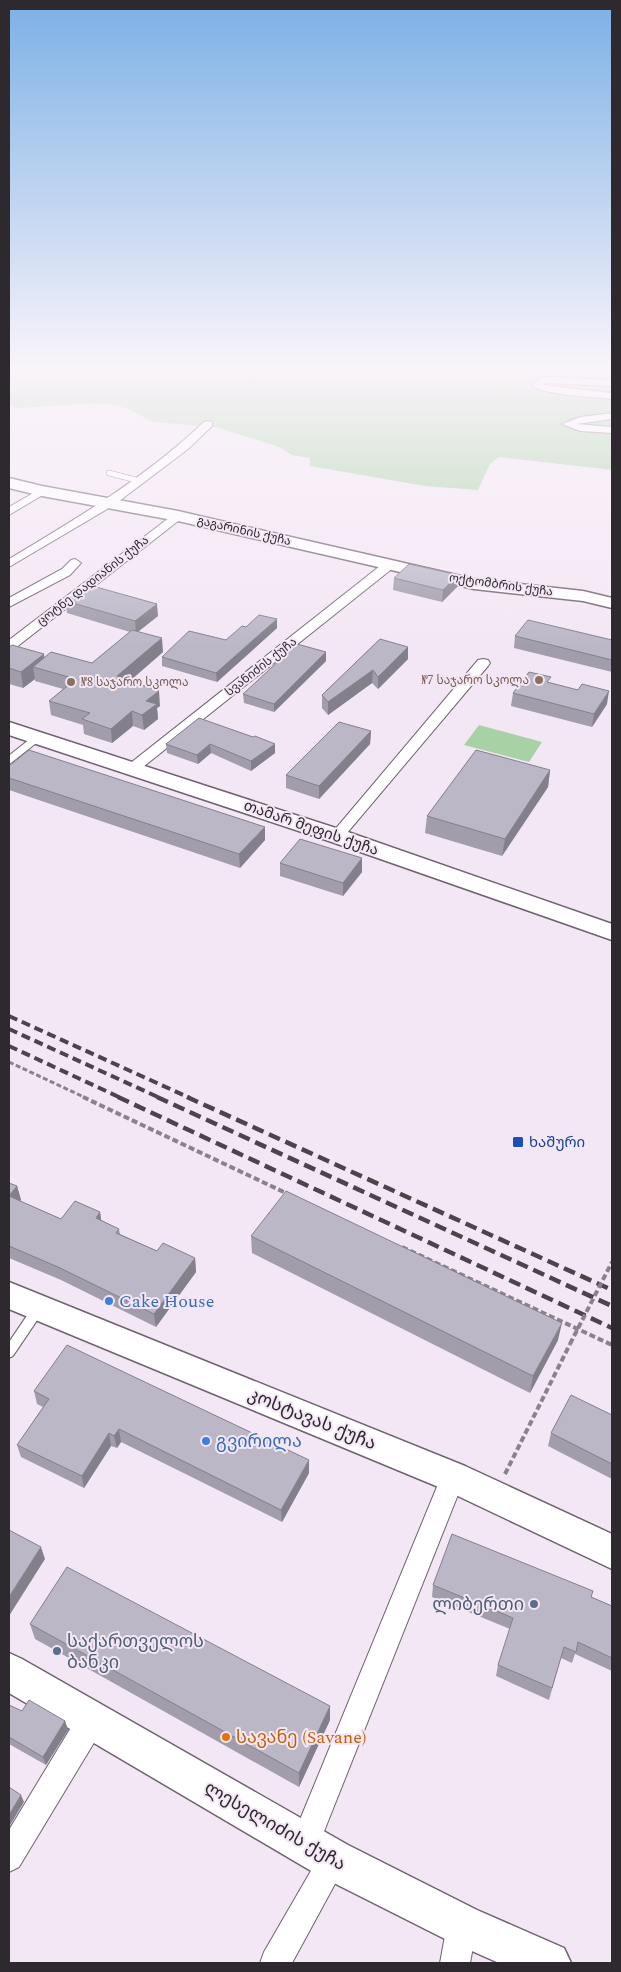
<svg xmlns="http://www.w3.org/2000/svg" width="621" height="1972" viewBox="0 0 621 1972" font-family="Spectral,'Noto Sans Georgian',serif">
	<rect width="100%" height="100%" fill="#f4e7f5"/>
	<!-- green -->
	<g fill="#a8d2a6">
		<polygon points="9,371 612,371 612,470 499,457 490,464 478,490 425,486 310,466 310,458 292,455 279,447 216,427 153,422 126,408 114,405 96,403 20,408 9,405"/>
		<polygon points="479,725 542,742 529,762 464,745"/>
	</g>
	<g fill="none" stroke-linecap="round" stroke-linejoin="round">
		<defs>
			<polyline id="lane-far2" points="109,473 140,481"/>
			<polyline id="lane-far1" points="9,760 37,738"/>
			<polyline id="lane" points="9,1352 38,1309"/>
			<g id="street">
				<path d="M544,377L612,380V386L546,383L543,385L612,393V399C596,397 544,395 533,386L537,380Z"/>
				<polygon points="612,413 612,419 577,424 612,427 612,433 580,431 562,424 580,417"/>
				<path d="M208,421L212,422V426L188,449L114,505L9,567V559C78,518 146,477 204,422Z"/>
				<polygon points="42,488 47,491 46,493 9,515 9,507"/>
				<polygon points="178,513 184,516 182,518 14,649 9,650 9,640 174,514"/>
				<polygon points="75,559 81,563 70,575 9,607 9,598 62,569 71,560"/>
				<polygon points="389,561 393,562 395,565 393,568 138,771 128,771 126,768 128,765 385,562"/>
				<polygon points="483,659 488,660 490,663 488,666 342,839 332,839 329,836 332,833 478,660"/>
				<polygon points="453,1466 462,1469 465,1477 315,1854 305,1859 295,1854 290,1844 441,1477 444,1469"/>
				<polygon points="91,1707 101,1711 105,1721 101,1731 19,1867 9,1872 9,1830 81,1711"/>
				<polygon points="333,1845 343,1850 348,1860 292,1963 260,1963 264,1952 323,1850"/>
				<polygon points="462,1910 473,1914 477,1925 470,1963 440,1963 447,1925 451,1914"/>
			</g>
			<g id="secondary">
				<polygon points="9,478 42,486 178,511 474,579 583,591 612,598 612,608 583,601 474,589 178,521 42,496 9,488"/>
				<polygon points="9,722 345,831 612,924 612,940 329,841 9,735"/>
				<polygon points="9,1282 465,1466 612,1534 612,1569 441,1488 9,1309"/>
				<polygon points="9,1653 22,1659 348,1845 477,1910 564,1948 571,1963 499,1963 447,1940 318,1875 9,1693"/>
			</g>
		</defs>
		<!-- lane-far2 casing -->
		<use href="#lane-far2" stroke="#6e636f" stroke-width="6"/>
		<!-- lane-far1 casing -->
		<use href="#lane-far1" stroke="#6e636f" stroke-width="9"/>
		<!-- lane casing -->
		<use href="#lane" stroke="#6e636f" stroke-width="13"/>
		<!-- street casing -->
		<use href="#street" stroke="#6e636f" stroke-width="2"/>
		<!-- secondary casing -->
		<use href="#secondary" stroke="#6e636f" stroke-width="3"/>
		<!-- path-far1 -->
		<polyline stroke="#8a828b" stroke-width="3" stroke-dasharray="5 2.5" stroke-linecap="butt" points="9,1062 86,1098"/>
		<!-- path -->
		<g stroke="#8a828b" stroke-width="4" stroke-dasharray="6 3" stroke-linecap="butt">
			<polyline points="83,1097 288,1194"/>
			<polyline points="402,1247 612,1345"/>
			<polyline points="505,1474 570,1344"/>
		</g>
		<!-- lane-far2 -->
		<use href="#lane-far2" stroke="#fff" stroke-width="5"/>
		<!-- lane-far1 -->
		<use href="#lane-far1" stroke="#fff" stroke-width="7"/>
		<!-- lane -->
		<use href="#lane" stroke="#fff" stroke-width="11"/>
		<!-- street -->
		<use href="#street" fill="#fff" fill-rule="evenodd"/>
		<!-- secondary -->
		<use href="#secondary" fill="#fff" fill-rule="evenodd"/>
		<!-- rail-far1 -->
		<g stroke="#4a444b" stroke-width="4" stroke-dasharray="9 5" stroke-linecap="butt">
			<polyline points="9,1016 190,1098"/>
			<polyline points="9,1029 160,1098"/>
			<polyline points="9,1046 121,1098"/>
		</g>
		<!-- rail -->
		<g stroke="#4a444b" stroke-width="4.5" stroke-dasharray="12 6" stroke-linecap="butt">
			<polyline points="118,1097 612,1328"/>
			<polyline points="157,1097 612,1306"/>
			<polyline points="187,1097 612,1290"/>
		</g>
		<!-- path-bridge -->
		<polyline stroke="#8a828b" stroke-width="4" stroke-dasharray="6 3" stroke-linecap="butt" points="570,1344 612,1262"/>
	</g>
	<!-- wall -->
	<g fill="#a19dab">
		<polygon points="394,578 457,587 442,602 393,590"/>
		<polygon points="66,601 158,616 138,632 163,652 130,681 160,706 157,708 158,719 144,730 133,726 112,743 84,734 83,725 51,715 49,701 63,689 35,681 35,679 23,688 9,684 9,647 44,658 92,663 130,632 67,613"/>
		<polygon points="246,627 277,628 217,682 162,666 162,657 226,640"/>
		<polygon points="515,636 612,640 612,672 514,648"/>
		<polygon points="380,639 408,659 378,689 372,683 328,715 322,708 322,695"/>
		<polygon points="326,652 326,661 274,712 244,703 243,694"/>
		<polygon points="550,683 607,704 592,727 511,706 513,693"/>
		<polygon points="199,718 275,753 251,771 211,753 198,764 167,753 166,744"/>
		<polygon points="371,731 370,744 319,799 286,788 286,775"/>
		<polygon points="9,766 265,840 240,868 9,790"/>
		<polygon points="550,770 548,787 502,856 425,833 427,816"/>
		<polygon points="362,858 362,872 343,896 280,876 280,863"/>
		<polygon points="9,1183 17,1186 21,1200 20,1201 61,1219 100,1212 101,1220 119,1229 120,1234 157,1251 195,1258 196,1272 156,1327 61,1280 9,1258"/>
		<polygon points="251,1236 558,1340 530,1393 252,1253"/>
		<polygon points="34,1391 309,1473 282,1522 121,1442 117,1448 111,1446 84,1488 21,1457 17,1445 43,1407 37,1404"/>
		<polygon points="612,1415 612,1479 548,1446 551,1433"/>
		<polygon points="433,1585 591,1597 612,1606 612,1671 575,1654 572,1663 561,1658 549,1700 496,1676 498,1665 510,1629 432,1597"/>
		<polygon points="30,1624 330,1706 330,1720 299,1787 35,1639"/>
		<polygon points="9,1705 22,1711 65,1721 68,1730 46,1765 9,1744"/>
	</g>
	<!-- shaded-wall -->
	<g fill="#83808b">
		<polygon points="458,575 457,587 442,602 443,590"/>
		<polygon points="157,604 158,616 136,633 135,621"/>
		<polygon points="277,619 277,628 217,682 216,673"/>
		<polygon points="162,638 163,652 118,691 117,676"/>
		<polygon points="408,647 408,659 378,689 378,677"/>
		<polygon points="326,652 326,661 274,712 274,704"/>
		<polygon points="44,654 46,670 33,667 35,679 23,688 21,672"/>
		<polygon points="373,670 372,683 328,715 328,702"/>
		<polygon points="159,691 160,706 157,708 158,719 144,730 142,715 146,701"/>
		<polygon points="609,691 607,704 592,727 594,714"/>
		<polygon points="132,711 133,726 112,743 111,729"/>
		<polygon points="371,731 370,744 319,799 319,786"/>
		<polygon points="210,744 211,753 198,764 197,755"/>
		<polygon points="275,744 275,753 251,771 251,761"/>
		<polygon points="550,770 548,787 502,856 505,839"/>
		<polygon points="265,827 265,840 240,868 239,854"/>
		<polygon points="362,858 362,872 343,896 343,883"/>
		<polygon points="17,1186 21,1200 12,1210 9,1196"/>
		<polygon points="100,1212 102,1226 96,1218"/>
		<polygon points="195,1258 196,1272 156,1327 154,1314"/>
		<polygon points="562,1323 558,1340 530,1393 533,1376"/>
		<polygon points="119,1429 121,1442 117,1448 114,1436"/>
		<polygon points="109,1433 111,1446 84,1488 82,1476"/>
		<polygon points="309,1460 309,1473 282,1522 281,1510"/>
		<polygon points="41,1547 45,1559 9,1616 9,1597"/>
		<polygon points="330,1706 330,1720 299,1787 299,1773"/>
		<polygon points="65,1721 68,1730 46,1765 43,1757"/>
		<polygon points="21,1795 24,1802 9,1827 9,1815"/>
	</g>
	<!-- building -->
	<g fill="#bbb7c7" stroke="#83808b">
		<polygon points="409,564 458,575 443,590 394,578"/>
		<polygon points="89,585 157,604 135,621 66,601"/>
		<polygon points="259,615 277,619 216,673 162,657 189,631 226,640 242,626 246,627"/>
		<polygon points="528,620 612,640 612,660 515,636"/>
		<polygon points="132,630 162,638 117,676 159,691 146,701 157,704 142,715 132,711 111,729 82,719 90,713 49,701 76,679 33,667 51,652 92,663"/>
		<polygon points="380,639 408,647 378,677 373,670 328,702 322,695"/>
		<polygon points="297,644 326,652 274,704 243,694"/>
		<polygon points="12,645 44,654 21,672 9,668 9,647"/>
		<polygon points="529,672 551,677 547,682 578,690 582,684 609,691 594,714 513,693"/>
		<polygon points="199,718 253,737 255,736 275,744 251,761 210,744 197,755 166,744"/>
		<polygon points="339,722 371,731 319,786 286,775"/>
		<polygon points="29,750 265,827 239,854 9,778 9,766"/>
		<polygon points="476,750 550,770 505,839 427,816"/>
		<polygon points="300,839 362,858 343,883 280,863"/>
		<polygon points="9,1183 17,1186 9,1196 61,1219 75,1201 100,1212 96,1218 119,1229 116,1233 157,1251 163,1243 195,1258 154,1314 58,1267 9,1246"/>
		<polygon points="286,1191 562,1323 533,1376 251,1236"/>
		<polygon points="67,1345 309,1460 281,1510 119,1429 114,1436 109,1433 82,1476 17,1445 49,1399 34,1391"/>
		<polygon points="571,1395 612,1415 612,1464 551,1433"/>
		<polygon points="9,1530 41,1547 9,1597"/>
		<polygon points="452,1534 593,1591 591,1597 612,1606 612,1658 578,1642 576,1652 564,1647 552,1688 498,1665 513,1618 433,1585"/>
		<polygon points="67,1567 330,1706 299,1773 30,1624"/>
		<polygon points="29,1700 65,1721 43,1757 9,1737 9,1705 22,1711"/>
		<polygon points="9,1787 21,1795 9,1815"/>
	</g>
	<!-- sky -->
	<linearGradient id="sky" x2="0" y2="1"><stop stop-color="#7cb0e6"/><stop offset="0.57" stop-color="#faf4fa"/><stop offset="1" stop-color="#faf4fa" stop-opacity="0"/></linearGradient>
	<rect width="621" height="647" fill="url(#sky)"/>
	<!-- markers -->
	<g fill="#8d6e63" stroke="#f4e7f5" stroke-width="2">
		<circle cx="539" cy="680" r="5"/>
		<circle cx="71" cy="682" r="5"/>
	</g>
	<rect fill="#1a4fb4" stroke="#f4e7f5" stroke-width="2" x="512" y="1136" width="12" height="12" rx="2.5"/>
	<g fill="#3f7fe0" stroke="#f4e7f5" stroke-width="2">
		<circle cx="109" cy="1301" r="5"/>
		<circle cx="206" cy="1441" r="5"/>
	</g>
	<g fill="#5c6f8a" stroke="#f4e7f5" stroke-width="2">
		<circle cx="534" cy="1604" r="5"/>
		<circle cx="57" cy="1651" r="5"/>
	</g>
	<circle fill="#e8710a" stroke="#f4e7f5" stroke-width="2" cx="226" cy="1737" r="5"/>
	<g text-anchor="middle" dominant-baseline="central" stroke-width="4" stroke-linejoin="round" paint-order="stroke">
		<!-- far-street labels -->
		<g font-size="12" fill="#2d292e" stroke="#f4e7f5">
			<text transform="translate(244 531) rotate(13)">გაგარინის ქუჩა</text>
			<text transform="translate(93 581) rotate(-38)">ცოტნე დადიანის ქუჩა</text>
			<text transform="translate(501 585) rotate(8)">ოქტომბრის ქუჩა</text>
			<text transform="translate(261 667) rotate(-38)">სვანიძის ქუჩა</text>
		</g>
		<!-- far-education labels -->
		<g font-size="12" fill="#785e54" stroke="#f4e7f5" text-anchor="end">
			<text x="529" y="680">№7 საჯარო სკოლა</text>
			<text x="81" y="682" text-anchor="start">№8 საჯარო სკოლა</text>
		</g>
		<!-- street labels -->
		<g font-size="15" fill="#2d292e" stroke="#f4e7f5">
			<text transform="translate(311 828) rotate(19)">თამარ მეფის ქუჩა</text>
		</g>
		<!-- transit labels -->
		<g font-size="15" fill="#164399" stroke="#f4e7f5" text-anchor="start">
			<text x="529" y="1142">ხაშური</text>
		</g>
		<!-- near-shop labels -->
		<g font-size="18" fill="#366cbe" stroke="#f4e7f5" text-anchor="start">
			<text x="119" y="1301">Cake House</text>
			<text x="216" y="1441">გვირილა</text>
		</g>
		<!-- near-street labels -->
		<g font-size="18" fill="#2d292e" stroke="#f4e7f5">
			<text transform="translate(312 1419) rotate(22)">კოსტავას ქუჩა</text>
			<text transform="translate(275 1826) rotate(30)">ლესელიძის ქუჩა</text>
		</g>
		<!-- near-service labels -->
		<g font-size="18" fill="#4e5e75" stroke="#f4e7f5" text-anchor="end">
			<text x="524" y="1604">ლიბერთი</text>
			<text x="67" y="1641" text-anchor="start">საქართველოს<tspan x="67" dy="21">ბანკი</tspan></text>
		</g>
		<!-- near-food labels -->
		<g font-size="18" fill="#c56008" stroke="#f4e7f5" text-anchor="start">
			<text x="236" y="1737">სავანე (Savane)</text>
		</g>
	</g>
	<!-- border -->
	<rect width="621" height="1972" fill="none" stroke="#2d292e" stroke-width="20"/>
</svg>
